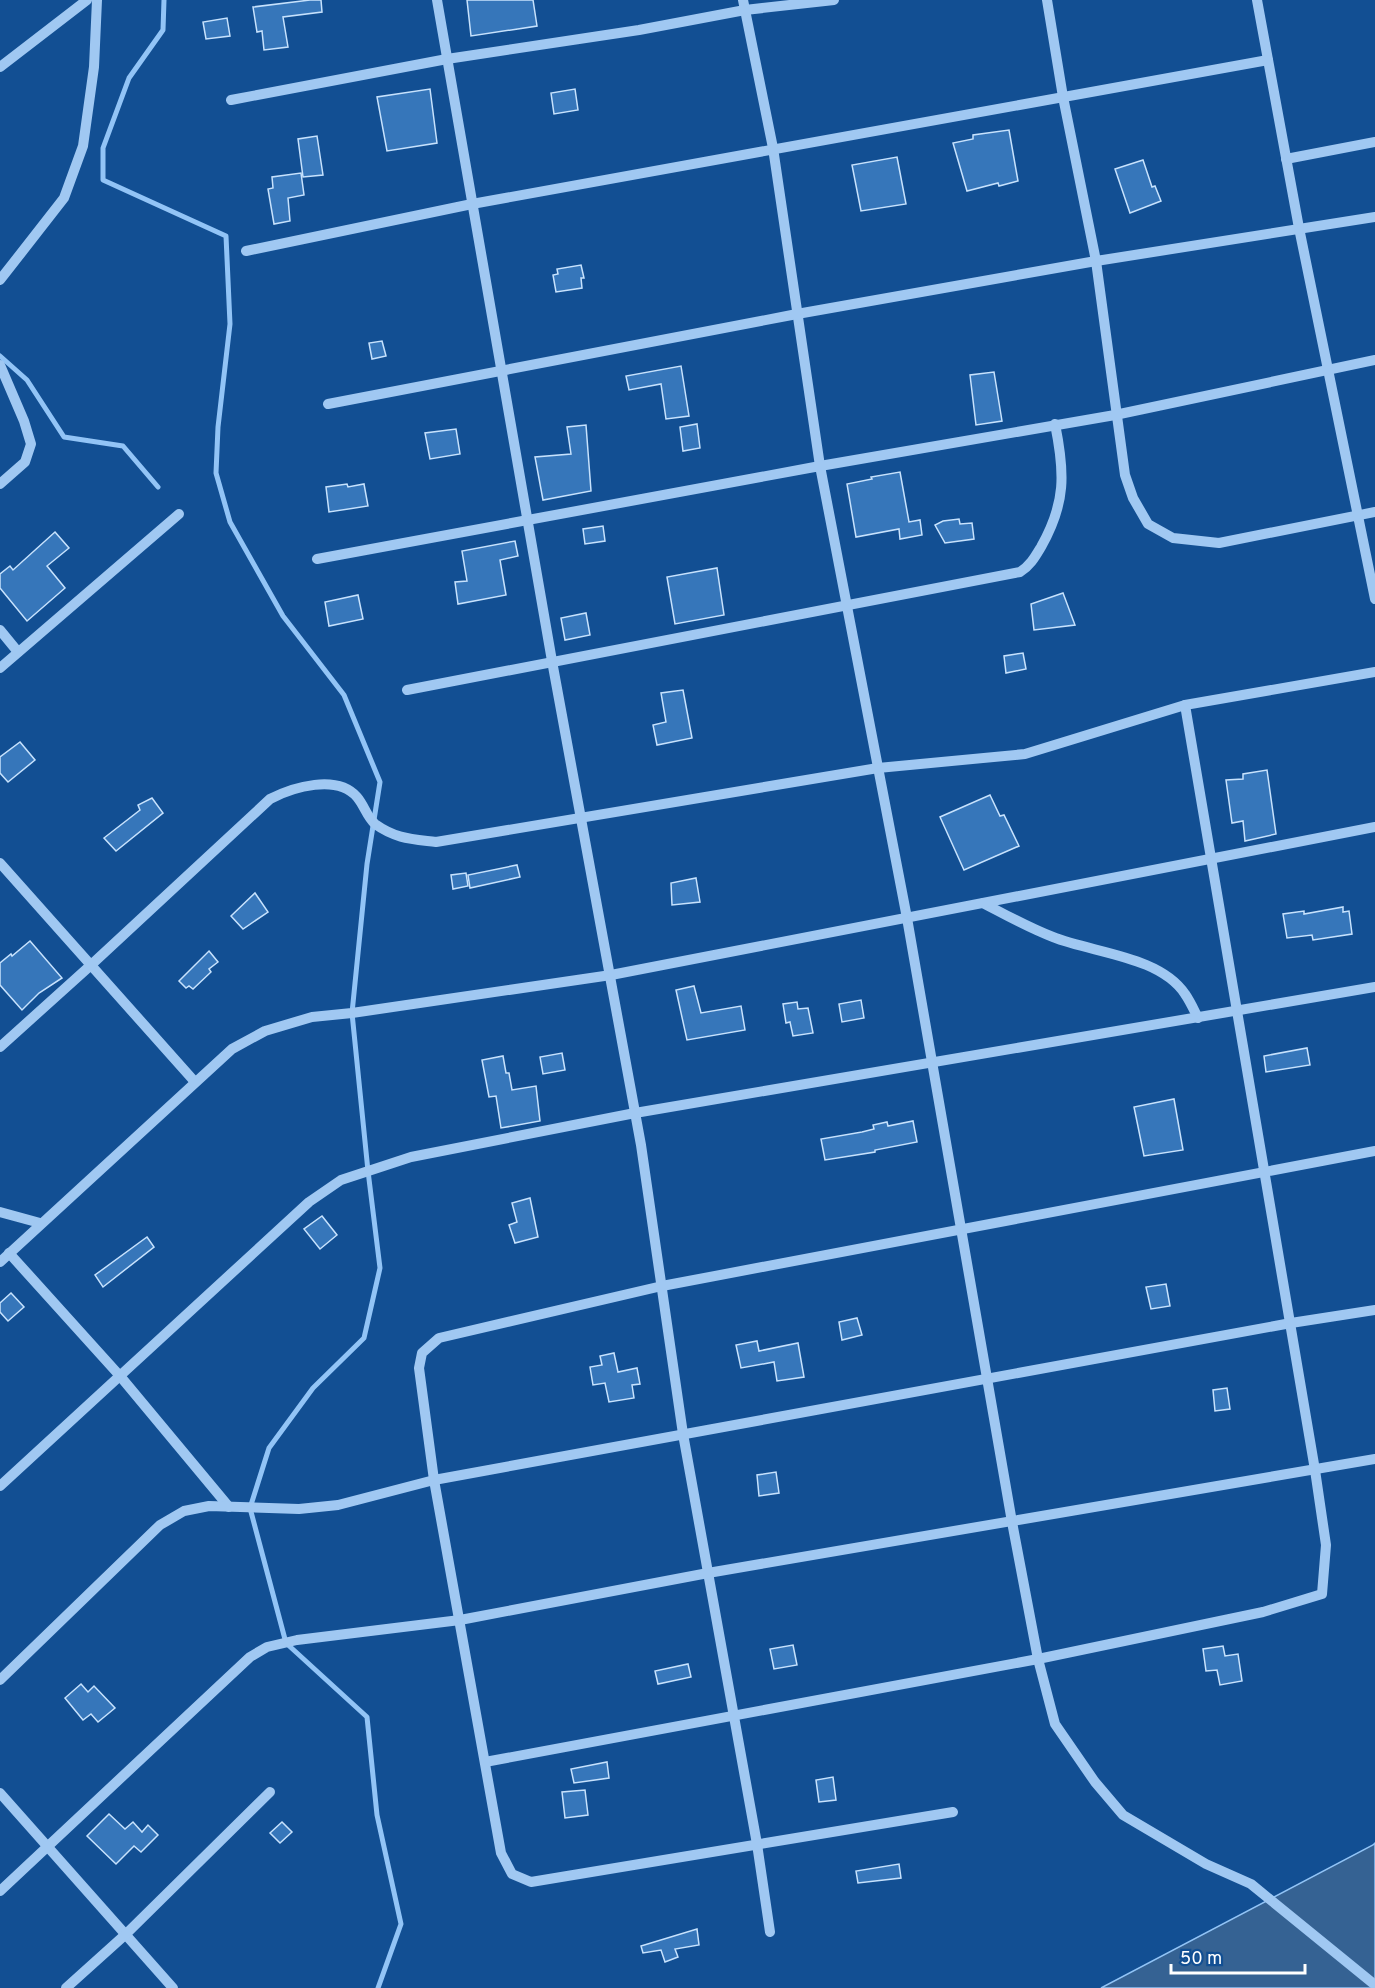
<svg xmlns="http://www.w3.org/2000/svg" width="1375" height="1988" viewBox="0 0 1375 1988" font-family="Overpass,sans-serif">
	<rect width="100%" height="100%" fill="#124f93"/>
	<!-- water -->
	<polygon fill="#356293" stroke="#92c4f6" stroke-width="1.5" points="1375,1843 1375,1988 1101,1988 1373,1845"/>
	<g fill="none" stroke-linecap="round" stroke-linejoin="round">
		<!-- stream -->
		<g stroke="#92c4f6" stroke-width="5">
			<polyline points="164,0 163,30 129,78 103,148 103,180 226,236 230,324 218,427 216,473 230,522 283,616 344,695 380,782 367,864 352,1013 368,1171 380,1268 364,1338 313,1388 269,1448 250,1508 286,1643 367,1717 377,1815 401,1924 378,1988"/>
			<polyline points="0,356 27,380 64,437 123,446 158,487"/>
		</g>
	</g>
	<!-- building -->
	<g fill="#3676ba" stroke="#c7e2fd" stroke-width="1.5">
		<polygon points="310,0 321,0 322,12 283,17 288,47 264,50 262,31 257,32 253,7"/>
		<polygon points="467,0 533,0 537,26 471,36"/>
		<polygon points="227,18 230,36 206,39 203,22"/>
		<polygon points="430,89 437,143 387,151 377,97"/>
		<polygon points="575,89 578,110 554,114 551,93"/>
		<polygon points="1009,130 1018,181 999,186 998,183 967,191 953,143 973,139 973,135"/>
		<polygon points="317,136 323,175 303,177 298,139"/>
		<polygon points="897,157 906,204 861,211 852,165"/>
		<polygon points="1143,160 1152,187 1155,186 1161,201 1130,213 1115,169"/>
		<polygon points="301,173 304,195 288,198 290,221 274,224 268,189 273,188 272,177"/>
		<polygon points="581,265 584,278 581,278 582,288 556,292 553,275 558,274 557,269"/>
		<polygon points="382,341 386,356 372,359 369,343"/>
		<polygon points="681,366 689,416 666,419 661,384 629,390 626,376"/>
		<polygon points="994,372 1002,421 976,425 970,375"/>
		<polygon points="697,424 700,448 683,451 680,427"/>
		<polygon points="586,425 591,491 543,500 535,457 571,454 567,427"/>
		<polygon points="456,429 460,454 430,459 425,433"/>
		<polygon points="900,472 909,522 920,520 922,535 900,539 899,529 856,537 847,484 872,479 871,477"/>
		<polygon points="347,484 348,487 364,484 368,506 329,512 326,487"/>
		<polygon points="959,519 960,524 972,523 974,539 945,543 935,525 943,521"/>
		<polygon points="603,526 605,541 585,544 583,529"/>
		<polygon points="55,532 69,548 47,566 65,588 27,621 0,588 0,574 10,566 13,570"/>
		<polygon points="515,541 518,556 500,560 506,595 458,604 455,582 467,581 462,551"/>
		<polygon points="717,568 724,615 675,624 667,577"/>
		<polygon points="1063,593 1075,625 1034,630 1031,604"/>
		<polygon points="358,595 363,619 329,626 325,602"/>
		<polygon points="586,613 590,635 565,640 561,618"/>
		<polygon points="1023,653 1026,669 1006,673 1004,656"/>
		<polygon points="683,690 692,738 657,745 653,725 666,722 661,693"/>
		<polygon points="20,742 35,760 8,782 0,773 0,757"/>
		<polygon points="1267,770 1276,834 1245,841 1243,821 1232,823 1226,780 1243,779 1243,774"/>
		<polygon points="990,795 1000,816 1004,815 1019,846 964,870 940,817"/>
		<polygon points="152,798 163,813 116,851 104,838 140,810 138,805"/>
		<polygon points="517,865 520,877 470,888 468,875"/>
		<polygon points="466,873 468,886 453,889 451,875"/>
		<polygon points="696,878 700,902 672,905 671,883"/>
		<polygon points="255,893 268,912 243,929 231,916"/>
		<polygon points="1343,907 1343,912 1349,911 1352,934 1313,940 1312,935 1287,938 1283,914 1304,911 1304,914"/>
		<polygon points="30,941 62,978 39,993 22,1010 0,985 0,963 11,954 12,956"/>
		<polygon points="209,951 218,962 209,969 211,972 193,989 189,986 186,988 179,981"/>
		<polygon points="694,986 701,1013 741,1006 745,1030 687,1040 676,990"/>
		<polygon points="861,1000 864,1018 842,1022 839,1004"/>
		<polygon points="797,1002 798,1009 808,1008 813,1033 793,1036 790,1022 786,1023 783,1004"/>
		<polygon points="1307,1048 1310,1065 1266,1072 1264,1056"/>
		<polygon points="562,1053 565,1070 543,1074 540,1057"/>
		<polygon points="503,1056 506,1073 509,1073 512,1090 536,1086 540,1121 501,1128 496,1096 489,1097 482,1060"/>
		<polygon points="1174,1099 1183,1150 1144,1156 1134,1107"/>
		<polygon points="913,1121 917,1142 875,1150 875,1152 825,1160 821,1139 862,1132 874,1129 873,1125 887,1122 888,1126"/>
		<polygon points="530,1198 538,1237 515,1243 509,1225 517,1222 512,1203"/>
		<polygon points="322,1216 337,1235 320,1249 304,1229"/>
		<polygon points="147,1237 154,1247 103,1287 95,1275"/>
		<polygon points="1166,1284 1170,1306 1151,1309 1146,1287"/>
		<polygon points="11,1293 24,1307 8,1321 0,1312 0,1303"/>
		<polygon points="857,1318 862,1335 842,1340 839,1322"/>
		<polygon points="757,1341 759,1351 798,1343 804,1377 777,1381 774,1362 741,1368 736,1345"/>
		<polygon points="614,1353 618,1372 637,1368 640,1384 632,1385 634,1398 609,1402 605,1383 593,1385 590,1367 602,1365 600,1356"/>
		<polygon points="1227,1388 1230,1409 1215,1411 1213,1390"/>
		<polygon points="776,1472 779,1493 759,1496 757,1475"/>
		<polygon points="793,1645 797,1665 774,1669 770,1649"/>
		<polygon points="1223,1646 1225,1656 1238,1654 1242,1681 1220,1685 1217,1670 1206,1671 1203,1649"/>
		<polygon points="688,1664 691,1677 658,1684 655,1671"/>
		<polygon points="81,1684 88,1692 94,1686 115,1708 98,1722 91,1714 83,1720 65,1698"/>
		<polygon points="607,1762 609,1778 574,1783 571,1769"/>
		<polygon points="833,1777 836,1800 819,1802 816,1780"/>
		<polygon points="585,1790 588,1815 565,1818 562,1792"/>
		<polygon points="109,1814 125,1829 133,1822 142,1832 148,1825 158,1835 141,1852 134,1846 116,1864 87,1836"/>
		<polygon points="282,1822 292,1832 280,1843 270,1833"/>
		<polygon points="899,1864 901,1878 858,1883 856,1871"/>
		<polygon points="697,1929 699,1945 675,1949 678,1957 665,1962 661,1950 643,1953 641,1946"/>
	</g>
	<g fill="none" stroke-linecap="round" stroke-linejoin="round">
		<!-- minor -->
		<g stroke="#a0c8f2" stroke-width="10">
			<polyline points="437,0 552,661 641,1145 683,1434 757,1844 770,1932"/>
			<polyline points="743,0 773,148 820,466 907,918 1012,1522 1038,1659 1055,1724 1095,1782 1123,1815 1206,1864 1251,1884 1375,1985"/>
			<polyline points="1047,0 1063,97 1096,261 1125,475 1133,498 1148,524 1173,538 1219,543 1375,512"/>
			<polyline points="1257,0 1299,228 1375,599"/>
			<polyline points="0,67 87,0"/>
			<polyline points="231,100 447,59 639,30 745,10 834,0"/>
			<polyline points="1286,159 1375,142"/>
			<polyline points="246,251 472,204 1268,60"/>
			<polyline points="0,280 64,198 83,146 94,67 97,0"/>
			<polyline points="0,365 24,421 31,444 25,462 0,484"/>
			<polyline points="328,404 797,314 1096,261 1375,217"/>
			<polyline points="317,559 820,466 1115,415 1375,360"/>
			<polyline points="0,630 18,652"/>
			<polyline points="0,668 179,514"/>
			<path d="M407,690L1020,572C1030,566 1035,557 1041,547C1066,503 1065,473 1055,424"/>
			<polyline points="0,863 195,1082"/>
			<path d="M983,903C1006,915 1029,928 1053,937C1093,953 1160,956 1185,994C1190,1001 1194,1010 1198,1018"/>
			<path d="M0,1047L91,965L270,799C293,787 337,774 357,797C364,805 367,817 375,824C396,839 412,839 436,842L878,768L1025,754L1185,705L1375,672"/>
			<polyline points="0,1212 40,1223"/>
			<polyline points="9,1253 120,1376 229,1507"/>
			<polyline points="0,1262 232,1049 265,1031 312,1017 352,1013 611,975 1375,827"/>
			<polyline points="0,1486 309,1202 341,1180 411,1157 635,1113 1375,987"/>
			<polyline points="0,1680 160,1525 184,1511 209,1506 299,1509 338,1505 434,1480 1291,1323 1375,1310"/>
			<polyline points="485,1762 1038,1659 1263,1612 1322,1594 1326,1545 1315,1470 1185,705"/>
			<polyline points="0,1793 173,1988"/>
			<polyline points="953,1812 531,1882 512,1874 501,1853 434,1480 419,1368 422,1353 439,1338 662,1286 1375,1151"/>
			<polyline points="0,1891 250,1657 267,1647 297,1640 460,1620 708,1573 1375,1459"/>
			<polyline points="66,1988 126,1934 270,1792"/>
		</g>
	</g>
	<!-- scale -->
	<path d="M1171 1964v9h134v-9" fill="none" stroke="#ffffff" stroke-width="3"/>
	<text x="1180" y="1964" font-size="18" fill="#ffffff" stroke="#124f93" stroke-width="4.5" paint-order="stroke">50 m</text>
</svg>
